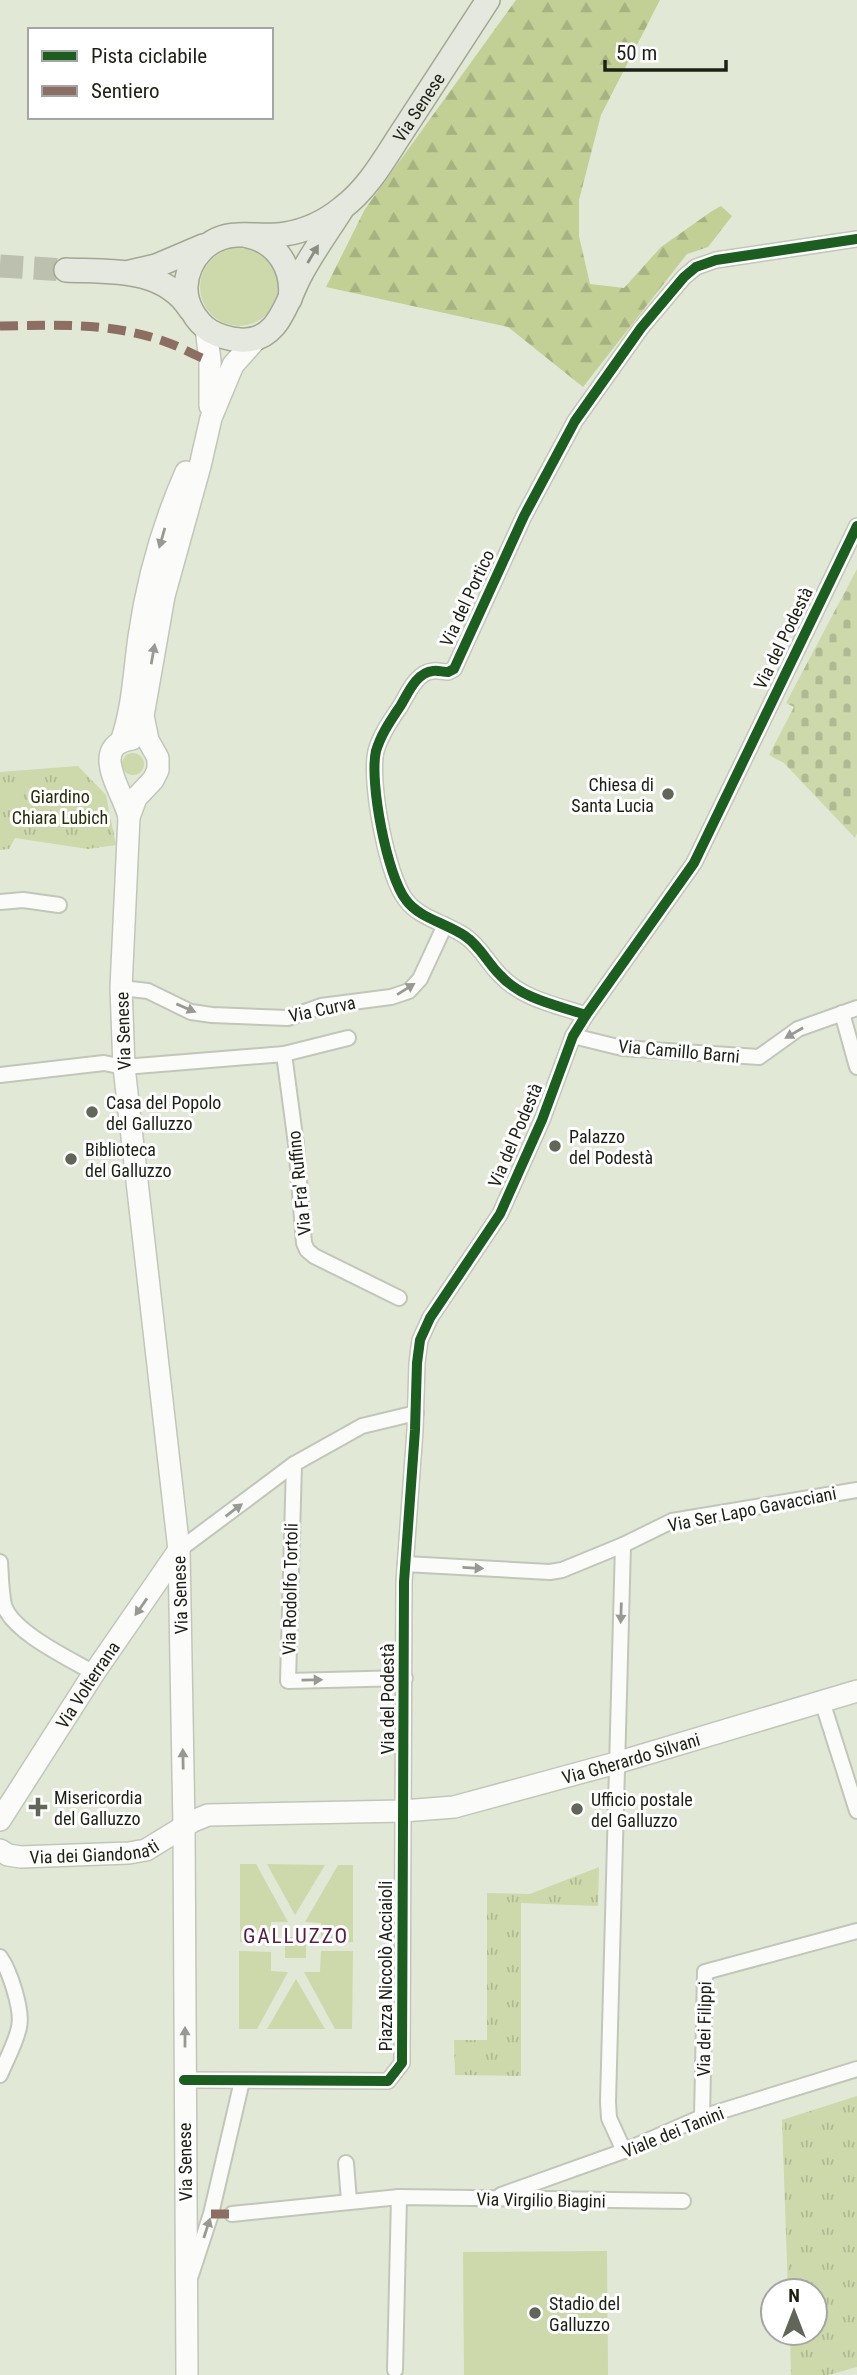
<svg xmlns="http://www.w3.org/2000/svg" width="857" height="2375" viewBox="0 0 857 2375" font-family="'Roboto Condensed',sans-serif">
	<defs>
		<pattern id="forest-firs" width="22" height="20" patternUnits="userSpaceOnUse" patternTransform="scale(1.75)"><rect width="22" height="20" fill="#c2d096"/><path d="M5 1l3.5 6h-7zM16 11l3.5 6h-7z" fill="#a6b280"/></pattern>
		<pattern id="cemetery-stones" width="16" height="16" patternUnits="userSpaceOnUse" patternTransform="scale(1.75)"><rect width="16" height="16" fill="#cdd8ab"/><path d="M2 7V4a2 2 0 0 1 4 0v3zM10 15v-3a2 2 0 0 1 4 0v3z" fill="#b0b992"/></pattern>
		<pattern id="park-tufts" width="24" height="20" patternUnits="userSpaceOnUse" patternTransform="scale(1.75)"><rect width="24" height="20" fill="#cdd8ab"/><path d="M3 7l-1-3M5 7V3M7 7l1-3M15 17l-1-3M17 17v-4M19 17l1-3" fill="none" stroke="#b0b992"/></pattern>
	</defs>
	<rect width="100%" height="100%" fill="#e2e8d6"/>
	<!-- green -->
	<g fill="#cdd8ab">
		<circle cx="239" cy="287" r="39"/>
		<circle cx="133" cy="764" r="11"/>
		<polygon points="240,1864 256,1864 288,1922 271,1922 271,1942 240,1942"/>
		<polygon points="267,1864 325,1865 295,1915"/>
		<polygon points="338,1865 353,1865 353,1942 321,1942 321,1923 305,1922"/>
		<rect x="285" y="1937" width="21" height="21"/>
		<polygon points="239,1951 271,1952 271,1971 288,1972 257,2029 239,2029"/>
		<polygon points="321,1951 353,1951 352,2029 335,2029 304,1972 320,1972"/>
		<polygon points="296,1979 325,2029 267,2029"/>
		<polygon points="607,2251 608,2375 464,2375 463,2252"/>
	</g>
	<!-- forest -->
	<polygon fill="url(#forest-firs)" points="516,0 660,0 601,115 579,200 579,236 590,284 624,288 661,247 712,211 721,206 732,216 708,247 687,254 583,387 508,327 326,287 365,209"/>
	<!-- cemetery -->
	<polygon fill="url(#cemetery-stones)" points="857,569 857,833 855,838 784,763 769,755 794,707 786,703"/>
	<!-- park -->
	<g fill="url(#park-tufts)">
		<polygon points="78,766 106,795 116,845 88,849 15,838 9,849 0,850 0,772"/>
		<polygon points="599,1867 598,1906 521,1903 521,2076 455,2075 454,2040 487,2040 487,1893 530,1894"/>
		<polygon points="857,2096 857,2367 829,2375 791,2375 790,2333 815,2333 815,2291 788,2291 782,2120"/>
	</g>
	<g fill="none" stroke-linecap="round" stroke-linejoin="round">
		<!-- primary-tunnel -->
		<polyline stroke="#bbc0af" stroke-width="23" stroke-dasharray="23 11" stroke-linecap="butt" points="0,266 66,270"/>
		<defs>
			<g id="street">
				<polyline points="0,902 23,900 59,905"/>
				<polyline points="121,988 148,991 191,1012 212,1015 288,1018 321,1006 391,997 409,991 420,979 445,925"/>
				<polyline points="842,1013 857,1067"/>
				<path d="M586,1015C556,1005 522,999 500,975C487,962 480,946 465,936C446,923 419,918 406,900C387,876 369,781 376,751C381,734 391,720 401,705C408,693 417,672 433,671C437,670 443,672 448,672L454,669L524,516L575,421L641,328L684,277L696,267L716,260L857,239"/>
				<polyline points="573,1036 622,1048 759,1057 798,1029 857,1008"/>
				<polyline points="284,1054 296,1144 304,1243 307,1250 314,1256 399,1298"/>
				<polyline points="0,1075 104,1063 124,1067 284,1054 348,1038"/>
				<polyline points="294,1464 288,1681 405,1678"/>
				<polyline points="623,1545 608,2102 609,2118 624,2151"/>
				<polyline points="179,1550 294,1464 362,1426 416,1413"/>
				<path d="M0,1562C1,1576 1,1591 4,1605C12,1632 70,1659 94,1673"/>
				<polyline points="405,1564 550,1572 562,1570 623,1545 672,1521 857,1490"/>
				<polyline points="822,1701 857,1811"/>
				<path d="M0,1957C10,1971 23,2011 19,2027C16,2043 6,2060 0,2075"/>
				<polyline points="184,2080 388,2081 402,2063 404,1582 415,1430 417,1363 420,1340 430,1318 500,1214 542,1120 573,1036 586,1015 694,863 857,526"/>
				<polyline points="702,2117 705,1972 857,1931"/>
				<polyline points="346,2163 349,2201"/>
				<polyline points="501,2195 624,2151 702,2117 857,2069"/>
				<polyline points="232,2214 399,2197 683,2201"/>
				<polyline points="191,2275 211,2214 242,2081"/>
				<polyline points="395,2370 399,2197"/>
			</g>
			<g id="secondary">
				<polyline points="206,328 210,361 210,406"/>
				<path d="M121,742C133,708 134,672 139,637C147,581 163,524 186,472"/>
				<path d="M129,817C124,793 87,746 132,739"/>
				<path id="s1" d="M0,1820L94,1673L179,1550"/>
				<path id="s2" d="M0,1850L8,1855L21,1857L129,1853L146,1850L193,1821L208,1815L403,1811L454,1807L616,1763L857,1691"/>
				<polyline points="187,2375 184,1827 179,1550 124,1067 121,988 129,817 136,798 153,780 158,770 158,758 148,740 143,716 164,596 200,466 211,418 233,365 257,338"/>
			</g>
			<g id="primary">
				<path id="s3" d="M342,209C328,231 312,253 300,276C286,303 278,343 240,340C229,339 219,336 210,331C195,321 185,303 186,286C188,258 209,236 237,235C253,234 269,237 285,234C305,231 326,221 342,208C369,188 386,156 404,129C432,86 460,43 488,0"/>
				<path d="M248,236C278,242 294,270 290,299"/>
				<path d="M66,270C110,272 163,267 190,309"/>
				<polyline points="130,272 156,266 203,246"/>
			</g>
		</defs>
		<!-- street casing -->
		<use href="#street" stroke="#c2c6b9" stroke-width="18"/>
		<!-- secondary casing -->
		<use href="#secondary" stroke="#c2c6b9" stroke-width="24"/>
		<!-- primary casing -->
		<use href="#primary" stroke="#a1a792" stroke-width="26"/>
		<!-- street -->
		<use href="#street" stroke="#fbfcf9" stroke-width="14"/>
		<!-- secondary -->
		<use href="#secondary" stroke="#fbfcf9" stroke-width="21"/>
		<!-- primary -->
		<use href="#primary" stroke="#e5e8de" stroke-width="23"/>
		<!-- quiet -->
		<g stroke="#8d6e63" stroke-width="9" stroke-dasharray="18 9" stroke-linecap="butt">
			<path d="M0,326C56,325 112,322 166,342C181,347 195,356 210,361"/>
			<polyline points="211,2214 232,2214"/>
		</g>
		<defs>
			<g id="cycleway">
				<path d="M586,1015C556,1005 522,999 500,975C487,962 480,946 465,936C446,923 419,918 406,900C387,876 369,781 376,751C381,734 391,720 401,705C408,693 417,672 433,671C437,670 443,672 448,672L454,669L524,516L575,421L641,328L684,277L696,267L716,260L857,239"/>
				<polyline points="184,2080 388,2081 402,2063 404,1582 415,1430 417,1363 420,1340 430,1318 500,1214 542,1120 573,1036 586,1015 694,863 857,526"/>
			</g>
		</defs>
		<!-- cycleway casing -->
		<use href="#cycleway" stroke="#fff" stroke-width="15"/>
		<!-- cycleway -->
		<use href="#cycleway" stroke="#1b5e20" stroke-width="10"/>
	</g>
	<!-- one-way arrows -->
	<defs><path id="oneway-solid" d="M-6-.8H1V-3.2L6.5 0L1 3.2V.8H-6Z" transform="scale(1.75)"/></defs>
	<use fill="#8b8e84" href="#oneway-solid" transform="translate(313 254) rotate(-59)"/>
	<g fill="#979992">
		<use href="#oneway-solid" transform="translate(162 538) rotate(106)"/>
		<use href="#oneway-solid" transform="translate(153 654) rotate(-80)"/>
		<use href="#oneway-solid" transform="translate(406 989) rotate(-32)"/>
		<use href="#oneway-solid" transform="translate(186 1008) rotate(23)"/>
		<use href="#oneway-solid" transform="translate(794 1033) rotate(150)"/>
		<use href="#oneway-solid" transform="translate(234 1510) rotate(-37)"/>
		<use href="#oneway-solid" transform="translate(473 1568) rotate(3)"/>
		<use href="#oneway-solid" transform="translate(141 1607) rotate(125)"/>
		<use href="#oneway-solid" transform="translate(621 1613) rotate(92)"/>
		<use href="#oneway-solid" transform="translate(312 1680) rotate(-1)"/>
		<use href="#oneway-solid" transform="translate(183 1759) rotate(-91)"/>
		<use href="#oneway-solid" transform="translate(185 2037) rotate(-90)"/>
		<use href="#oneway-solid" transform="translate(207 2228) rotate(-72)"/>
	</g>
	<!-- markers -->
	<g fill="#626659" stroke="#fff" stroke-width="2.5">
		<circle cx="668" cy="794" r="7"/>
		<circle cx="92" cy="1112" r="7"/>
		<circle cx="555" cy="1146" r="7"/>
		<circle cx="71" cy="1159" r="7"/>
		<path d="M34.5 1796.5h7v7h7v7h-7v7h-7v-7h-7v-7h7z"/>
		<circle cx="577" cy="1809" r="7"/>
		<circle cx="535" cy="2313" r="7"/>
	</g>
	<g text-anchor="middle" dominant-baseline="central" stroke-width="6" stroke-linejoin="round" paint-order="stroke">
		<!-- street labels -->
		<g font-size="18" fill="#1d2015" stroke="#fff">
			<text stroke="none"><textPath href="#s3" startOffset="576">Via Senese</textPath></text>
			<text transform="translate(467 598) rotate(-65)">Via del Portico</text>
			<text transform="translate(783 638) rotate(-64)">Via del Podestà</text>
			<text transform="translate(322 1009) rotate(-12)">Via Curva</text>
			<text transform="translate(123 1031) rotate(-92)">Via Senese</text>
			<text transform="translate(679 1051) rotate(5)">Via Camillo Barni</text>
			<text transform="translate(515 1135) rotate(-67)">Via del Podestà</text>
			<text transform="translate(299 1183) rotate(-96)">Via Fra' Ruffino</text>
			<text transform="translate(752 1509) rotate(-11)">Via Ser Lapo Gavacciani</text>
			<text transform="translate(290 1589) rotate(-89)">Via Rodolfo Tortoli</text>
			<text transform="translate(180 1595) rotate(-92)">Via Senese</text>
			<text stroke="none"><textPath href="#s1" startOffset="161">Via Volterrana</textPath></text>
			<text transform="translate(387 1699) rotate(-90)">Via del Podestà</text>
			<text stroke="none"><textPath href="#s2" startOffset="649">Via Gherardo Silvani</textPath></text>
			<text stroke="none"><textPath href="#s2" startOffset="96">Via dei Giandonati</textPath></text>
			<text transform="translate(385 1966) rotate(-90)">Piazza Niccolò Acciaioli</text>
			<text transform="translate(704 2029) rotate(-89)">Via dei Filippi</text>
			<text transform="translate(673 2132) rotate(-22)">Viale dei Tanini</text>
			<text transform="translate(185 2162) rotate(-91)">Via Senese</text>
			<text transform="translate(541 2200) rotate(1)">Via Virgilio Biagini</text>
		</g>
		<!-- poi labels -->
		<g font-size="18" fill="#1d2015" stroke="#fff" text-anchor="start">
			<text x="654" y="784" text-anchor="end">Chiesa di<tspan x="654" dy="21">Santa Lucia</tspan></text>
			<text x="106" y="1102">Casa del Popolo<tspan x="106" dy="21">del Galluzzo</tspan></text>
			<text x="569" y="1136">Palazzo<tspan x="569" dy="21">del Podestà</tspan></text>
			<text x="85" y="1149">Biblioteca<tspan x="85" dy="21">del Galluzzo</tspan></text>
			<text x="54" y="1797">Misericordia<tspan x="54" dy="21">del Galluzzo</tspan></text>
			<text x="591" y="1799">Ufficio postale<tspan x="591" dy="21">del Galluzzo</tspan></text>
			<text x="549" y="2303">Stadio del<tspan x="549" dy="21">Galluzzo</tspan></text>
		</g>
		<!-- park labels -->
		<g font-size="18" fill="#272e07" stroke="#fff">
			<text x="60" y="796">Giardino<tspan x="60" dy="21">Chiara Lubich</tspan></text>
		</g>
		<!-- quarter labels -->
		<g font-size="21" letter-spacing="2" fill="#5b1c3d" stroke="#fff">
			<text x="296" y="1936">GALLUZZO</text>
		</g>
	</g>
	<!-- legend -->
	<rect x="28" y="28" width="245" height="91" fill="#ffffff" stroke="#a5a6a1" stroke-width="2"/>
	<rect x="42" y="51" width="35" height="10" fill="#1b5e20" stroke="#a5a6a1" stroke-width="2"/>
	<text x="91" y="63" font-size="21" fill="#1d2015">Pista ciclabile</text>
	<rect x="42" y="86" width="35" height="10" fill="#8d6e63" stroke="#a5a6a1" stroke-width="2"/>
	<text x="91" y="98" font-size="21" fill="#1d2015">Sentiero</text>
	<!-- north arrow -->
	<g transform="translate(794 2312)"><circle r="33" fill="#ffffff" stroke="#a5a6a1" stroke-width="2"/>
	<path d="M0-5L12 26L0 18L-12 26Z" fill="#626659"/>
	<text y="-10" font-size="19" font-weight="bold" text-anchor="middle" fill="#1d2015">N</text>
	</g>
	<!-- scale -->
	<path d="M605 60v10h121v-10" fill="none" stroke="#1d2015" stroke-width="3.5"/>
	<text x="616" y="60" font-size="21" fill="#1d2015" stroke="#ffffff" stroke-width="5" paint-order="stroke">50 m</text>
</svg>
